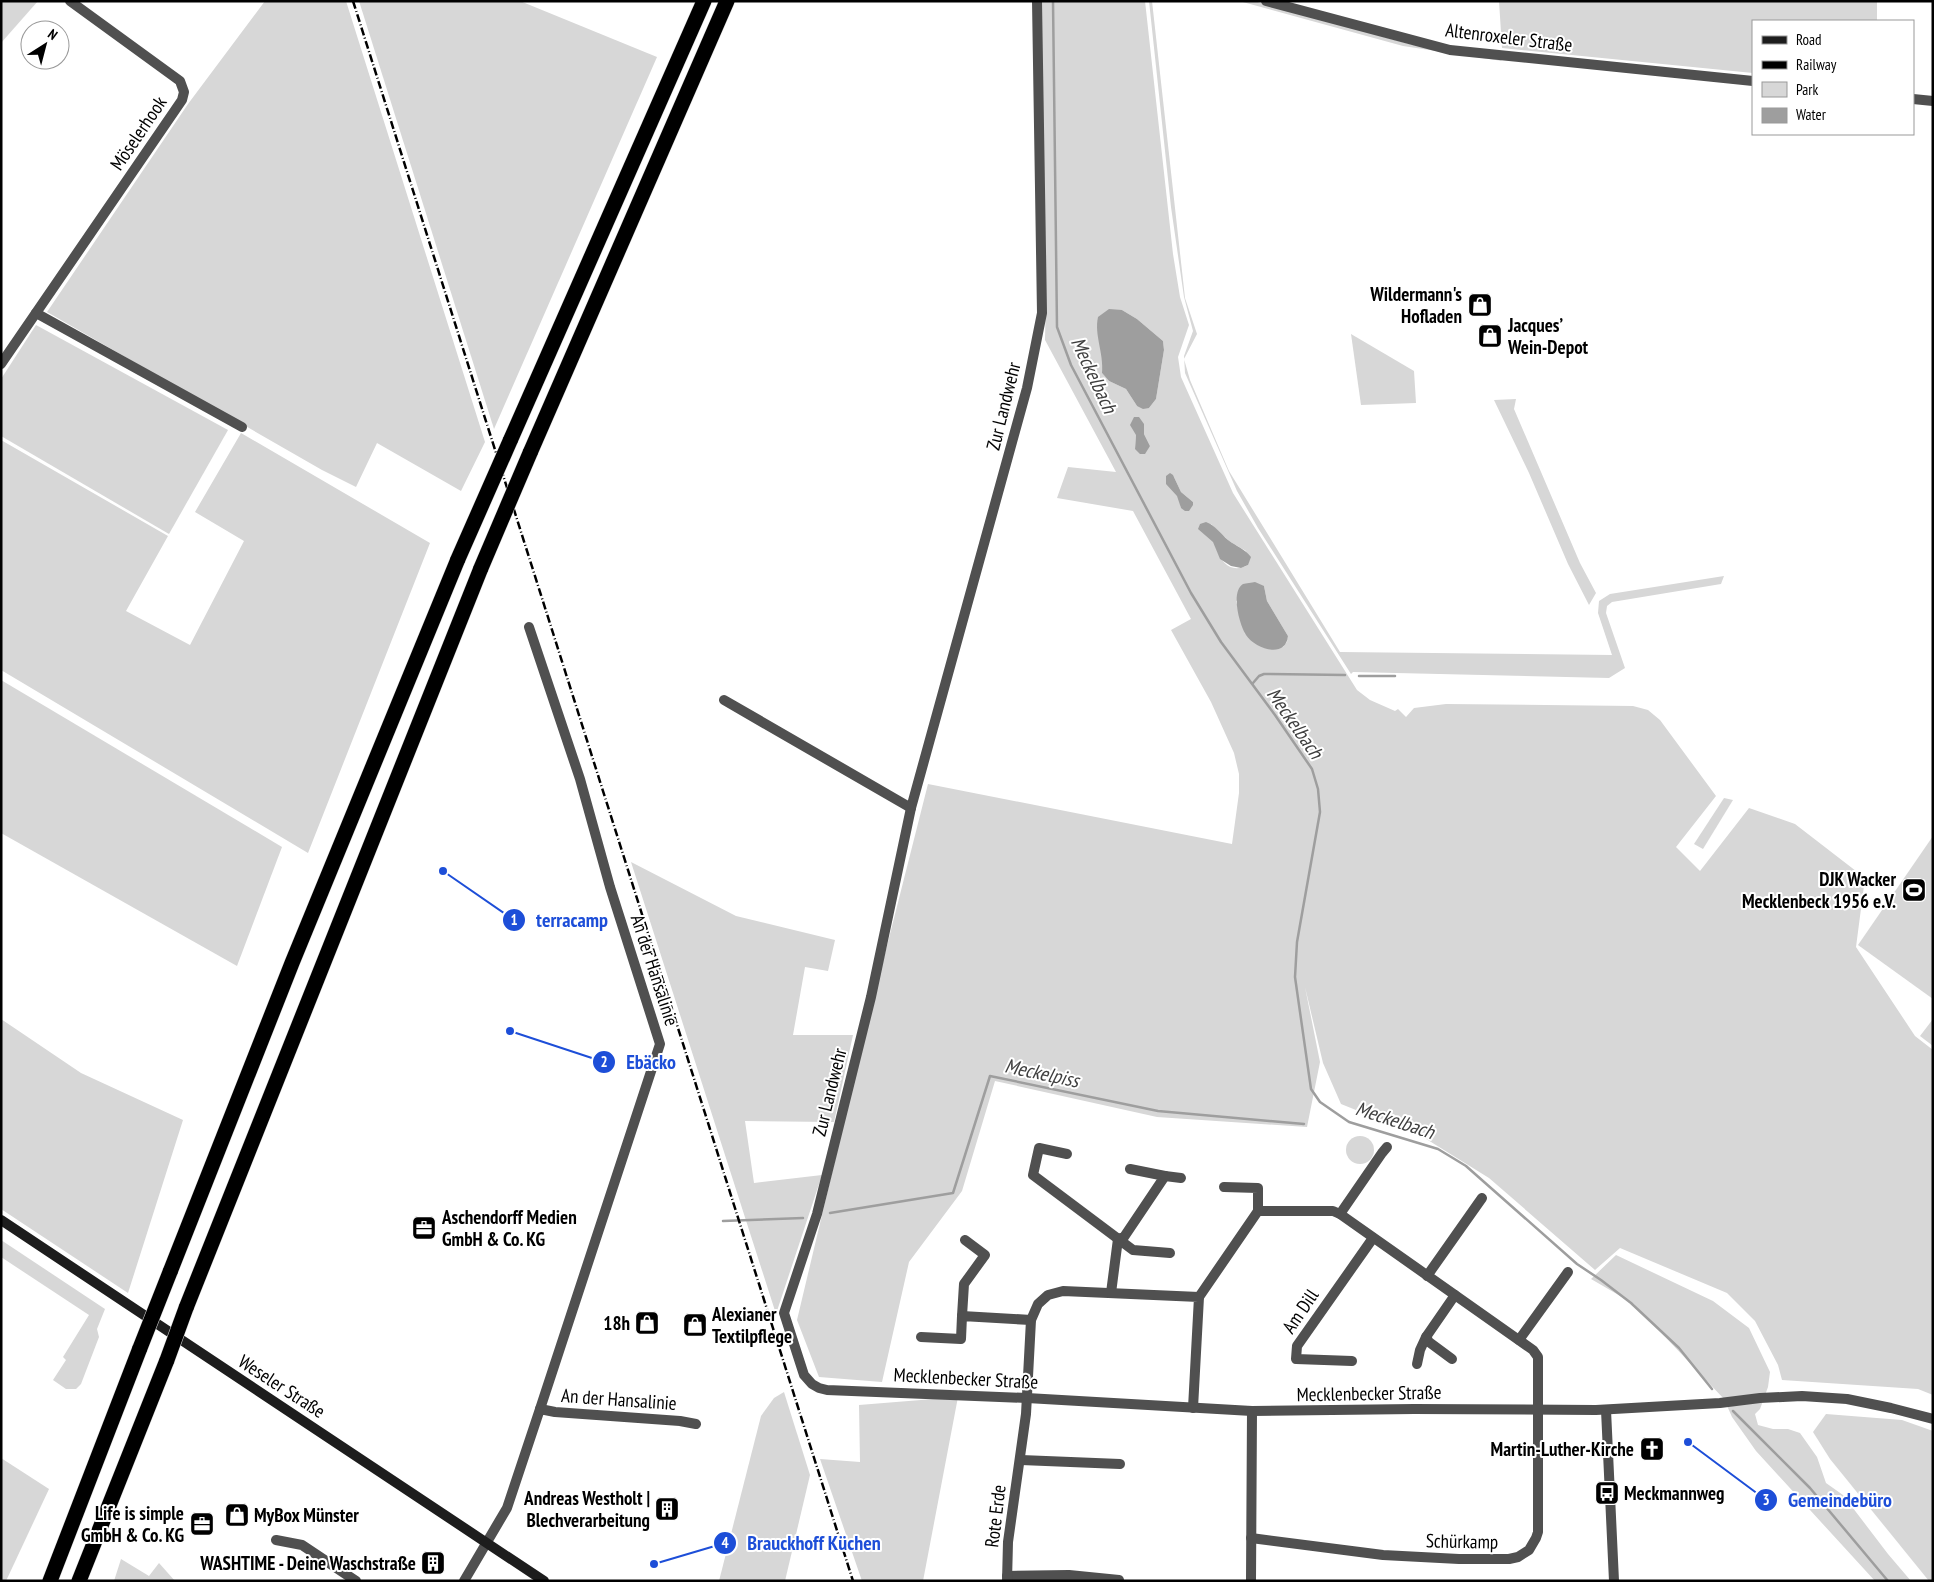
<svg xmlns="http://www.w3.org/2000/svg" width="1934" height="1582" viewBox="0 0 1934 1582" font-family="'PT Sans Narrow',sans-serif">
	<rect width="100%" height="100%" fill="#fff"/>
	<!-- green -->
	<g fill="#d7d7d7" fill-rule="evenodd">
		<polygon points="1,1 38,1 1,43"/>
		<polygon points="265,1 346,1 485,442 461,491 377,443 356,487 322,470 47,312 188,104"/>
		<polygon points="359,1 520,1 657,57 494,429"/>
		<path d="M1041,1H1145L1173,254L1180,297L1189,325L1178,357L1181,377L1233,493L1357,690L1370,700L1395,711L1398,709L1406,717L1414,708L1446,704L1633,706L1648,710L1660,720L1716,796L1676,847L1700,871L1749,808L1795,824L1865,878L1856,947L1915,1036L1933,1050V1395L1918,1389L1782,1380L1778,1365L1755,1321L1727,1293L1620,1248L1595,1270L1489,1178L1423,1137L1341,1104L1323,1063L1305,987L1320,1062L1307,1127L1157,1117L995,1081L962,1191L909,1262L882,1382L819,1377L797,1320L872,1005L928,784L1232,844L1239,793V774L1234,753L1211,702L1171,630L1191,619L1133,511L1057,498L1068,467L1116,472L1045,340L1046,288ZM1122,310L1137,319L1163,341L1164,350L1156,399L1149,408L1137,406L1126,389L1109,381L1102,373L1103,361ZM1144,424V434L1150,446L1135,449L1136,435ZM1173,475L1181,492L1193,502L1181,508ZM1211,524L1229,541L1246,551L1248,565C1221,579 1213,543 1211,524ZM1264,586L1267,601L1288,636L1287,642L1283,647L1245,634L1236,601Z"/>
		<polygon points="1149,1 1152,1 1185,298 1197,334 1184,359 1190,380 1229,471 1340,652 1612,655 1598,613 1599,601 1610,594 1724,576 1721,584 1612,602 1607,606 1606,613 1625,668 1609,678 1353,672 1351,674 1258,528 1237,491 1185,373 1184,356 1193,331 1184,297 1171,207"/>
		<polygon points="1239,1 1254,1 1409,44 1499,58 1502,61 1403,46"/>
		<polygon points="1499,1 1877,1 1877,21 1753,21 1753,73 1502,48"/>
		<polygon points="36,325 228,430 169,534 1,436 1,379"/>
		<polygon points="1351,334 1414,371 1416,403 1361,405"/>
		<polygon points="1516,399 1514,409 1580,563 1596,593 1589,605 1568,564 1529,473 1494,400"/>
		<polygon points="241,433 430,543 308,853 1,670 1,440 168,536 126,611 190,645 244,541 195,512"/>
		<polygon points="1,680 282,847 237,966 1,833"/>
		<polygon points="1724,798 1733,800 1703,849 1694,844"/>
		<polygon points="1933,836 1933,999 1858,945"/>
		<polygon points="631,862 736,916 835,940 828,971 805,967 793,1035 853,1035 834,1122 745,1121 754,1183 822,1175 776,1314"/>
		<polygon points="1,1019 81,1073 183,1120 128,1293 1,1209"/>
		<polygon points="1933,1019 1933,1046 1920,1036"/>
		<circle cx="1360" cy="1150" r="14"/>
		<polygon points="1,1240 105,1309 97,1329 99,1337 81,1384 76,1389 66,1389 53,1380 66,1360 63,1357 89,1315 1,1257"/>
		<polygon points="1616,1255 1713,1301 1749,1328 1770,1372 1768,1387 1760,1409 1755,1414 1758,1425 1773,1429 1788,1429 1800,1433 1817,1457 1826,1483 1843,1495 1888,1554 1911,1581 1875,1581 1756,1451 1732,1417 1724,1399 1634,1304 1591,1279"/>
		<polygon points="784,1392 810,1475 785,1581 719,1581 761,1416 774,1398"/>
		<polygon points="958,1397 923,1581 862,1581 820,1459 860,1462 859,1405"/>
		<polygon points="1826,1414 1902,1420 1933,1431 1933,1581 1929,1581 1830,1459 1813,1432"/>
		<polygon points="1,1458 49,1489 6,1581 1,1581"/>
		<polygon points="121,1559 149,1576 159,1563 175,1581 114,1581"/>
	</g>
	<!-- water -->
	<g fill="#9e9e9e">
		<path d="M1109,309L1122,310L1137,319L1163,341L1164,350L1156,399L1149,408L1143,409L1137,406L1126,389L1109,381L1102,373C1104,353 1094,335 1098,317Z"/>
		<polygon points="1134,417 1139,417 1144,424 1144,434 1150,446 1145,454 1140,454 1135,449 1136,435 1130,425"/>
		<polygon points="1170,473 1173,475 1181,492 1193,502 1193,505 1189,511 1185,511 1181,508 1177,496 1166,484 1166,476"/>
		<path d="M1206,522C1215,525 1221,534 1228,540C1236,546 1245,549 1251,557L1248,565L1241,568L1231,566L1220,559L1213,542L1198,529L1200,524Z"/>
		<path d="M1255,582L1264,586L1267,601L1288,636C1286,659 1255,649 1246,635C1240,626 1230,592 1243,584C1246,583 1252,583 1255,582Z"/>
	</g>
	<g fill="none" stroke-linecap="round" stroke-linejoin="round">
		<!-- stream -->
		<g stroke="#9e9e9e" stroke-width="2.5">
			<polyline points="1053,1 1057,327 1071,365 1191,593 1221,642 1275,715 1312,769 1318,789 1320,812 1297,942 1295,977 1311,1089 1320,1102 1349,1122 1438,1149 1466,1166 1577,1264 1601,1280 1631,1303 1679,1348 1712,1389"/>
			<polyline points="1359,676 1395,676"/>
			<polyline points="1253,683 1259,676 1264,674 1345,675"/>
			<polyline points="830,1213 953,1193 990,1076 1158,1111 1304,1124"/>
			<polyline points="723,1221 803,1218"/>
			<polyline points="1733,1411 1810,1488 1888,1581"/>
		</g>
		<defs>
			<g id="highway">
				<polyline points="510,441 704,1"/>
				<polyline points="530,453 727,1"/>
				<polyline points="170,1272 292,963 458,559"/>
				<polyline points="186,1308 481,568"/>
				<polyline points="50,1581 140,1348"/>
				<polyline points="79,1581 167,1360"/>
			</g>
		</defs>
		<!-- highway casing -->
		<use href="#highway" stroke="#dbdbdb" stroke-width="16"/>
		<!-- street -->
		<g stroke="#505050" stroke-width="10">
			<polyline points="1037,1 1042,313 1027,388 911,808 871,997 817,1214 784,1313 804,1375 812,1384 819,1388 827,1390 1027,1398 1252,1411 1414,1409 1596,1410 1720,1403 1760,1398 1802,1396 1847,1399 1891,1408 1933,1419"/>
			<polyline points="1266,1 1450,50 1753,81"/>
			<polyline points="1913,99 1933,101"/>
			<polyline points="36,313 242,427"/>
			<polyline points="1,364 182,100 184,92 180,81 70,1"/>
			<polyline points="529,627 580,779 610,887 660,1044 540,1409"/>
			<polyline points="724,700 911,808"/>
			<polyline points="1067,1154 1039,1148 1033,1175 1133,1250 1170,1253"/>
			<polyline points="1165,1176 1181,1178"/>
			<polyline points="1224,1187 1258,1188 1258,1211"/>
			<polyline points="1340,1214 1382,1153 1387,1147"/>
			<polyline points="1427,1276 1482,1198"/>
			<polyline points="1111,1293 1118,1239 1124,1237 1165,1176 1130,1169"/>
			<polyline points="1199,1297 1258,1211 1333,1211 1340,1214 1533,1350 1538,1357 1538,1532 1536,1538 1529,1550 1518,1557 1509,1559 1459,1559 1383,1555 1251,1538"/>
			<polyline points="962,1316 964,1284 985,1255 965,1240"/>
			<polyline points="921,1337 961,1339 962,1316 1031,1320"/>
			<polyline points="1519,1340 1568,1272"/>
			<polyline points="1452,1359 1429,1342 1426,1337 1455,1295"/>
			<polyline points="1352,1361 1296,1359 1297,1346 1373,1238"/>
			<polyline points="1417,1364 1420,1350 1426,1337"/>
			<polyline points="1606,1410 1614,1581"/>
			<polyline points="1021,1460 1120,1464"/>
			<polyline points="276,1540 302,1545 356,1581"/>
			<polyline points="1007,1576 1069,1575 1119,1580"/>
			<polyline points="464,1581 507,1508 540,1409 555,1412 680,1421 696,1424"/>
			<polyline points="1007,1581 1008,1542 1026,1414 1031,1320 1038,1304 1048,1295 1063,1291 1199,1297 1193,1408"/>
			<polyline points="1251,1581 1252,1411"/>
		</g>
		<!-- secondary -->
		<polyline stroke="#1d1d1d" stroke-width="10" points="1,1220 544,1581"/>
		<!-- highway -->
		<use href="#highway" stroke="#000" stroke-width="15"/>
		<!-- rail -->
		<polyline stroke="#000" stroke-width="2.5" stroke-dasharray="8 2.5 1 2.5" stroke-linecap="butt" points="353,1 853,1581"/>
		<defs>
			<g id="highway-bridge">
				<polyline points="458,559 510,441"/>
				<polyline points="481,568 530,453"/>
				<polyline points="140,1348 170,1272"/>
				<polyline points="167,1360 186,1308"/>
			</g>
		</defs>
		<!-- highway-bridge casing -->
		<use href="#highway-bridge" stroke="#dbdbdb" stroke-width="16" stroke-linecap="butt"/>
		<!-- highway-bridge -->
		<use href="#highway-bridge" stroke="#000" stroke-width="15"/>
	</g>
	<!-- icons -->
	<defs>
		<symbol id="shop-square" viewBox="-11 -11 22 22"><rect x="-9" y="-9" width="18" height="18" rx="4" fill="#000" stroke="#fff"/><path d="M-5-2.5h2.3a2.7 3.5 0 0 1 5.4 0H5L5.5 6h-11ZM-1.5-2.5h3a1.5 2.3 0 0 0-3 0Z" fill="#fff"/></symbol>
		<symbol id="stadium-square" viewBox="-11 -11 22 22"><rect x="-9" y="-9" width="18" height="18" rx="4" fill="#000" stroke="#fff"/><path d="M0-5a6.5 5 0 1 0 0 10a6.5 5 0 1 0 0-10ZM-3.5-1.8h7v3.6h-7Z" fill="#fff"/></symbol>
		<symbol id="office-square" viewBox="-11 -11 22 22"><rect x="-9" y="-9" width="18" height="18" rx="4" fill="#000" stroke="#fff"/><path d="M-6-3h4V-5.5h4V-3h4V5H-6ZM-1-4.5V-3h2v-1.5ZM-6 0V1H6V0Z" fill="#fff"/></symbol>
		<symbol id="church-square" viewBox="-11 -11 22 22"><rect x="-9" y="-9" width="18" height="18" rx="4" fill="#000" stroke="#fff"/><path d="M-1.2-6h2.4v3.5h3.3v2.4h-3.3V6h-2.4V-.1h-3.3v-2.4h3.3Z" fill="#fff"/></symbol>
		<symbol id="bus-square" viewBox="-11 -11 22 22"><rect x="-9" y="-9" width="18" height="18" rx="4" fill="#000" stroke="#fff"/><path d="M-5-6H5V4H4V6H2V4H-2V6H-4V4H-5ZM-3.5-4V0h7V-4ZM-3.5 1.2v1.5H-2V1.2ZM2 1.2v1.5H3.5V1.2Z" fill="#fff"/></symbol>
		<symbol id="building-square" viewBox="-11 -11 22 22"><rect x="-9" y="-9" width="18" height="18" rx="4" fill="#000" stroke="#fff"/><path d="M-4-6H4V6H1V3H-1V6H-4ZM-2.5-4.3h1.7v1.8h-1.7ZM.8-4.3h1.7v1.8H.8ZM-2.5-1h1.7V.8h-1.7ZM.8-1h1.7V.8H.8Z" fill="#fff"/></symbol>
	</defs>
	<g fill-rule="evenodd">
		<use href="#shop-square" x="1466" y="291" width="28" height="28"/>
		<use href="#shop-square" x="1476" y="322" width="28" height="28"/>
		<use href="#stadium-square" x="1900" y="876" width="28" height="28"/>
		<use href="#office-square" x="410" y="1214" width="28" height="28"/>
		<use href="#shop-square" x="633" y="1309" width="28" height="28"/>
		<use href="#shop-square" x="681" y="1311" width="28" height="28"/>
		<use href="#church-square" x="1638" y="1435" width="28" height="28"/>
		<use href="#bus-square" x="1593" y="1479" width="28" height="28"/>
		<use href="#building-square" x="653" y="1495" width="28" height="28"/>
		<use href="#shop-square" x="223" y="1501" width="28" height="28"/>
		<use href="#office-square" x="188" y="1510" width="28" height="28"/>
		<use href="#building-square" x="419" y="1549" width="28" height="28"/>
	</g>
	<g text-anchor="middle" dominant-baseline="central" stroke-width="4" stroke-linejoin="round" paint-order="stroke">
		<!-- street labels -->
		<g font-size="19" fill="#000" stroke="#fff">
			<text transform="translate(1509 37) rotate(7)">Altenroxeler Straße</text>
			<text transform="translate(138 133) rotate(-56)">Möselerhook</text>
			<text transform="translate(1003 406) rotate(-76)">Zur Landwehr</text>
			<text transform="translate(655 970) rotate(72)">An der Hansalinie</text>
			<text transform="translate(829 1092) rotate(-76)">Zur Landwehr</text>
			<text transform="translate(1300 1311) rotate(-56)">Am Dill</text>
			<text transform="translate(966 1378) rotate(3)">Mecklenbecker Straße</text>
			<text transform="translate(282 1386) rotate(33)">Weseler Straße</text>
			<text transform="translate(1369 1393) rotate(-1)">Mecklenbecker Straße</text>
			<text transform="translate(619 1399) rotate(4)">An der Hansalinie</text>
			<text transform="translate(995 1516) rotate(-83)">Rote Erde</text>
			<text transform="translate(1462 1541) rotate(1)">Schürkamp</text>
		</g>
		<!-- poi labels -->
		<g font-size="19" font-weight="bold" fill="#000" stroke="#fff" text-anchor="end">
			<text x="1462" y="294">Wildermann's<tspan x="1462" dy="22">Hofladen</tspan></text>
			<text x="1508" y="325" text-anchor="start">Jacques’<tspan x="1508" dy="22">Wein-Depot</tspan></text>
			<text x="1896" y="879">DJK Wacker<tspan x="1896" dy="22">Mecklenbeck 1956 e.V.</tspan></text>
			<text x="442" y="1217" text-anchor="start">Aschendorff Medien<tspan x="442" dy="22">GmbH &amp; Co. KG</tspan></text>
			<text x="712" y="1314" text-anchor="start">Alexianer<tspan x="712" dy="22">Textilpflege</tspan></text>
			<text x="630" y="1323">18h</text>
			<text x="1634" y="1449">Martin-Luther-Kirche</text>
			<text x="1624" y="1493" text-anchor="start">Meckmannweg</text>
			<text x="650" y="1498">Andreas Westholt |<tspan x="650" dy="22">Blechverarbeitung</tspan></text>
			<text x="184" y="1513">Life is simple<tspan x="184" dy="22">GmbH &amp; Co. KG</tspan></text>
			<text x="254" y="1515" text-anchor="start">MyBox Münster</text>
			<text x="416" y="1563">WASHTIME - Deine Waschstraße</text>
		</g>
		<!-- water labels -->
		<g font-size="20" font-style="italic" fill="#3f3f3f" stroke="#fff">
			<text transform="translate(1094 375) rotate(65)">Meckelbach</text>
			<text transform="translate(1295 723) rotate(55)">Meckelbach</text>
			<text transform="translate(1042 1073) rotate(12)">Meckelpiss</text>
			<text transform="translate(1395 1120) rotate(18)">Meckelbach</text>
		</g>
	</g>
	<!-- callouts -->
	<path fill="none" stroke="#1d4ed8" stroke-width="2" d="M443 871L514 920M510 1031L604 1062M1688 1442L1766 1500M654 1564L725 1543"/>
	<g fill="#1d4ed8" stroke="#fff" stroke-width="2">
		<circle cx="443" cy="871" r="5"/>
		<circle cx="510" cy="1031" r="5"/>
		<circle cx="1688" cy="1442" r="5"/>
		<circle cx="654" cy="1564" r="5"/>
		<circle cx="514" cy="920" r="12"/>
		<circle cx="604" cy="1062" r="12"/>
		<circle cx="1766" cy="1500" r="12"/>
		<circle cx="725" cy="1543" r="12"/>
	</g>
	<g font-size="15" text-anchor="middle" font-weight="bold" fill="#fff">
		<text x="514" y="925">1</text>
		<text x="604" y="1067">2</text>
		<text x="1766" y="1505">3</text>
		<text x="725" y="1548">4</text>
	</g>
	<g font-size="20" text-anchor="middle" font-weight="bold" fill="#1d4ed8" stroke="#fff" stroke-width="4" stroke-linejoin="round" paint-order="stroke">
		<text x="572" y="927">terracamp</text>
		<text x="651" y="1069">Ebäcko</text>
		<text x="1840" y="1507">Gemeindebüro</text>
		<text x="814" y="1550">Brauckhoff Küchen</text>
	</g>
	<!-- border -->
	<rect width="1934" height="1582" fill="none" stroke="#000000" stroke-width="5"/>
	<!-- legend -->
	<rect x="1752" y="20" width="162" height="115" fill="#ffffff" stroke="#999999"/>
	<rect x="1762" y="36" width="25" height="8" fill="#1d1d1d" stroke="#999999"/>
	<text x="1796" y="45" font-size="15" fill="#000000">Road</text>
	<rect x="1762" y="61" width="25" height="8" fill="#000000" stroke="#999999"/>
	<text x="1796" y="70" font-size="15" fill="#000000">Railway</text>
	<rect x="1762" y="82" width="25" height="15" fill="#d7d7d7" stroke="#999999"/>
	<text x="1796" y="95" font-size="15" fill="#000000">Park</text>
	<rect x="1762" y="108" width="25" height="15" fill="#9e9e9e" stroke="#999999"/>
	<text x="1796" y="120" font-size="15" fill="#000000">Water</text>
	<!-- north arrow -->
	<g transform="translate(45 45) rotate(36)"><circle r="24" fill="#ffffff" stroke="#999999"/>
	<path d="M0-4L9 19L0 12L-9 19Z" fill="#000000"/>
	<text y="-8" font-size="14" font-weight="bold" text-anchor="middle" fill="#000000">N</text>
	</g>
</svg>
